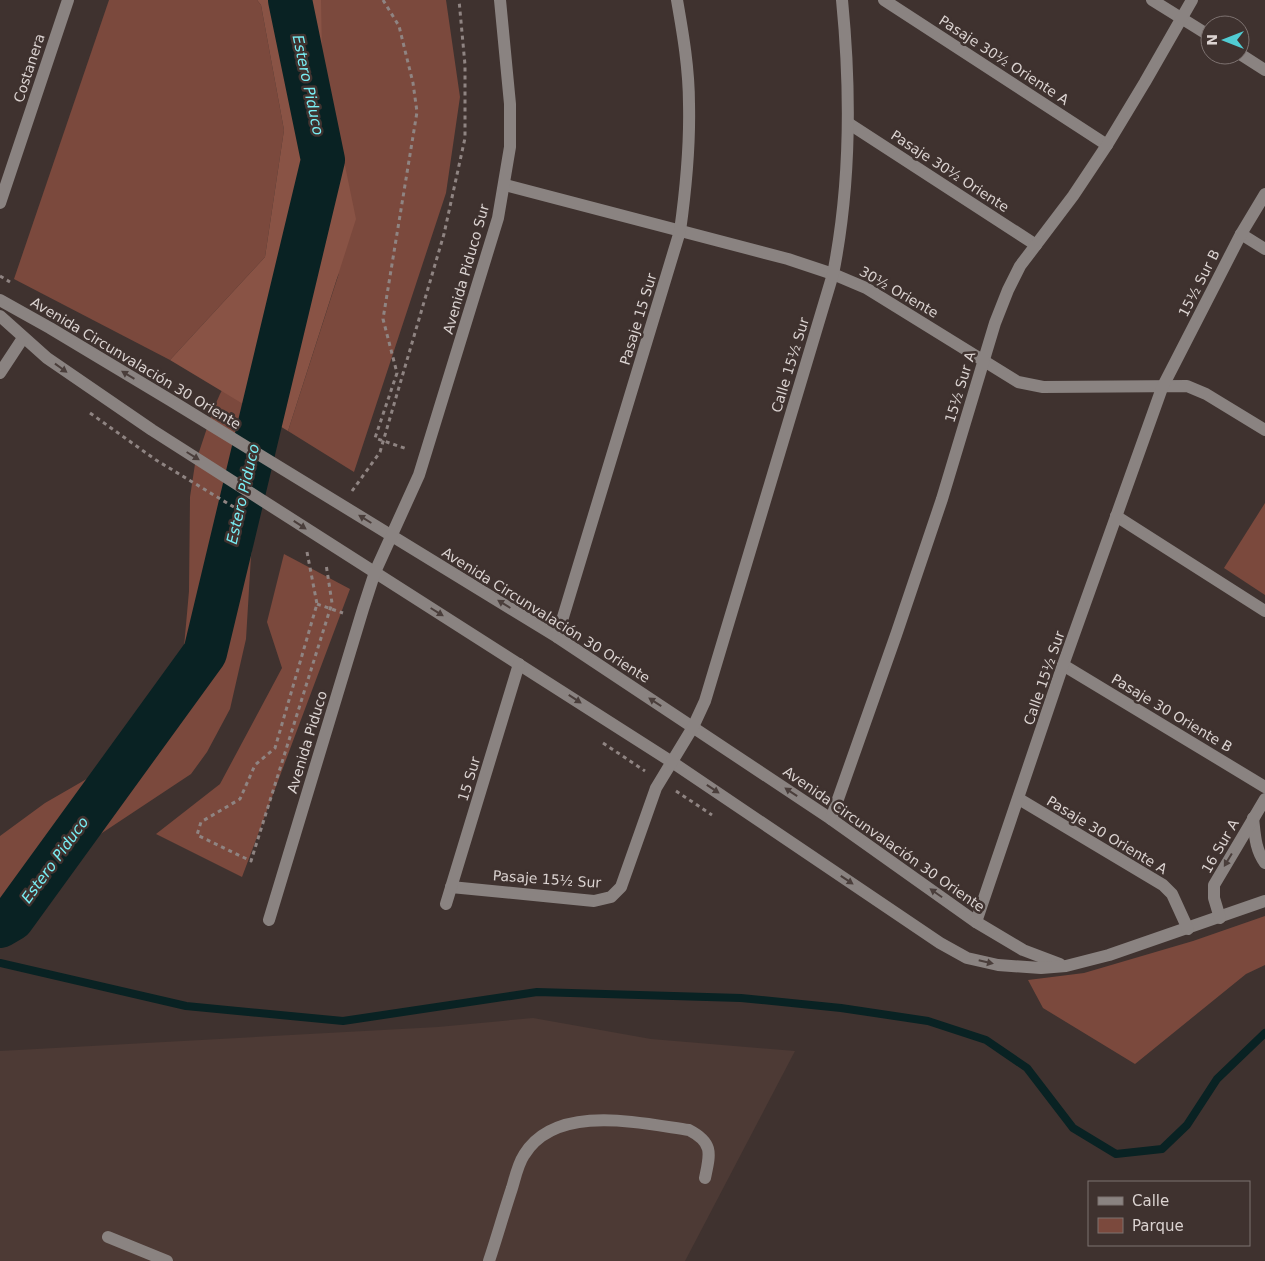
<svg xmlns="http://www.w3.org/2000/svg" width="1265" height="1261" viewBox="0 0 1265 1261" font-family="'DejaVu Sans',sans-serif">
	<rect width="100%" height="100%" fill="#3f322f"/>
	<!-- built -->
	<polygon fill="#4d3a35" points="533,1018 651,1039 795,1051 685,1261 0,1261 0,1051 438,1027"/>
	<!-- green -->
	<g fill="#7b493d">
		<polygon points="109,0 257,0 261,5 284,130 265,257 170,360 14,279"/>
		<polygon points="279,0 446,0 460,97 446,193 354,472 288,431 339,273 285,384 271,438 251,556 246,639 230,709 207,752 191,774 16,890 0,903 0,836 45,803 97,773 151,734 183,658 189,591 190,497 195,464 213,410 220,394 306,230"/>
		<polygon points="1265,503 1265,595 1224,568"/>
		<polygon points="284,554 350,589 242,877 156,834 220,784 282,668 267,622"/>
		<polygon points="1265,916 1265,965 1246,974 1135,1064 1043,1008 1028,980 1084,973 1193,941"/>
	</g>
	<!-- forest -->
	<polygon fill="#895345" points="257,0 321,0 322,54 356,219 288,431 170,360 265,257 284,130 261,5"/>
	<g fill="none" stroke-linecap="round" stroke-linejoin="round">
		<!-- stream -->
		<polyline stroke="#092223" stroke-width="8" points="0,963 186,1006 343,1021 537,992 741,998 841,1008 928,1021 986,1040 1027,1068 1073,1128 1116,1154 1162,1149 1187,1125 1217,1079 1265,1033"/>
		<!-- river -->
		<polyline stroke="#092223" stroke-width="44" points="0,926 12,919 205,653 323,160 290,0"/>
		<!-- path -->
		<g stroke="#8f8482" stroke-width="3" stroke-dasharray="4 4" stroke-linecap="butt">
			<polyline points="383,0 399,26 413,83 417,112 383,319 397,373 375,438 407,449"/>
			<polyline points="0,276 10,282"/>
			<polyline points="90,413 156,460 237,509"/>
			<polyline points="352,491 380,452 444,234 465,138 465,65 459,0"/>
			<polyline points="307,552 317,604 275,748 255,765 240,799 201,822 197,835 251,861 332,603 326,564"/>
			<polyline points="317,604 343,613"/>
			<polyline points="603,743 645,771"/>
			<polyline points="676,791 712,815"/>
		</g>
		<!-- minor -->
		<g stroke="#8a8381" stroke-width="12">
			<polyline points="884,0 1107,145"/>
			<polyline points="1152,0 1210,36"/>
			<polyline points="1240,54 1265,70"/>
			<polyline points="848,123 1036,245"/>
			<polyline points="505,185 788,259 833,274 866,288 1018,382 1043,387 1187,386 1206,394 1265,430"/>
			<polyline points="0,203 68,0"/>
			<polyline points="1241,234 1265,249"/>
			<polyline points="0,300 50,328 170,400 557,637 831,819 976,922 1023,950 1060,964"/>
			<polyline points="0,316 47,358 152,430 672,762 940,943 967,958 998,965 1041,968 1066,966 1109,955 1265,901"/>
			<polyline points="0,373 23,338"/>
			<polyline points="1116,516 1265,611"/>
			<path d="M557,637L680,231C686,188 690,146 689,104C689,69 683,34 677,0"/>
			<polyline points="1063,665 1265,787"/>
			<polyline points="1019,799 1163,885 1172,894 1188,929"/>
			<path d="M1253,818C1255,835 1255,849 1265,863"/>
			<polyline points="831,819 896,635 942,499 995,323 1008,290 1020,266 1073,196 1107,145 1145,82 1192,0"/>
			<path d="M451,887L594,901L611,897L621,887L656,788L693,727L705,701L833,274C851,184 851,91 842,0"/>
			<polyline points="446,904 519,664"/>
			<polyline points="1220,918 1214,898 1214,885 1265,799"/>
			<polyline points="269,920 363,609 375,572 419,475 498,218 510,147 510,104 500,0"/>
			<polyline points="976,922 1063,665 1162,388 1241,234 1265,194"/>
			<polyline points="108,1237 167,1261"/>
			<path d="M489,1261C497,1237 504,1212 512,1188C515,1178 518,1164 524,1155C556,1103 639,1123 689,1130C714,1143 710,1154 705,1178"/>
		</g>
	</g>
	<!-- one-way arrows -->
	<defs><path id="oneway-solid" d="M-6-.8H1V-3.2L6.5 0L1 3.2V.8H-6Z" transform="scale(1.25)"/></defs>
	<g fill="#4a3e3b">
		<use href="#oneway-solid" transform="translate(61 368) rotate(36)"/>
		<use href="#oneway-solid" transform="translate(128 375) rotate(-149)"/>
		<use href="#oneway-solid" transform="translate(193 456) rotate(32)"/>
		<use href="#oneway-solid" transform="translate(365 519) rotate(-148)"/>
		<use href="#oneway-solid" transform="translate(300 525) rotate(33)"/>
		<use href="#oneway-solid" transform="translate(504 604) rotate(-148)"/>
		<use href="#oneway-solid" transform="translate(437 612) rotate(32)"/>
		<use href="#oneway-solid" transform="translate(575 699) rotate(33)"/>
		<use href="#oneway-solid" transform="translate(655 702) rotate(-147)"/>
		<use href="#oneway-solid" transform="translate(713 789) rotate(34)"/>
		<use href="#oneway-solid" transform="translate(791 792) rotate(-146)"/>
		<use href="#oneway-solid" transform="translate(1228 860) rotate(121)"/>
		<use href="#oneway-solid" transform="translate(847 880) rotate(34)"/>
		<use href="#oneway-solid" transform="translate(936 893) rotate(-145)"/>
		<use href="#oneway-solid" transform="translate(986 962) rotate(13)"/>
	</g>
	<g text-anchor="middle" dominant-baseline="central" stroke-width="5" stroke-linejoin="round" paint-order="stroke">
		<!-- street labels -->
		<g font-size="14" fill="#dbd3d1" stroke="#3f322f">
			<text transform="translate(1004 60) rotate(33)">Pasaje 30½ Oriente A</text>
			<text transform="translate(29 68) rotate(-72)">Costanera</text>
			<text transform="translate(950 171) rotate(33)">Pasaje 30½ Oriente</text>
			<text transform="translate(466 269) rotate(-74)">Avenida Piduco Sur</text>
			<text transform="translate(1199 283) rotate(-63)">15½ Sur B</text>
			<text transform="translate(899 292) rotate(30)">30½ Oriente</text>
			<text transform="translate(638 319) rotate(-73)">Pasaje 15 Sur</text>
			<text transform="translate(136 363) rotate(31)">Avenida Circunvalación 30 Oriente</text>
			<text transform="translate(790 365) rotate(-73)">Calle 15½ Sur</text>
			<text transform="translate(960 387) rotate(-73)">15½ Sur A</text>
			<text transform="translate(546 615) rotate(32)">Avenida Circunvalación 30 Oriente</text>
			<text transform="translate(1044 678) rotate(-71)">Calle 15½ Sur</text>
			<text transform="translate(1172 713) rotate(31)">Pasaje 30 Oriente B</text>
			<text transform="translate(307 742) rotate(-73)">Avenida Piduco</text>
			<text transform="translate(469 779) rotate(-73)">15 Sur</text>
			<text transform="translate(1107 835) rotate(31)">Pasaje 30 Oriente A</text>
			<text transform="translate(884 839) rotate(35)">Avenida Circunvalación 30 Oriente</text>
			<text transform="translate(1220 846) rotate(-60)">16 Sur A</text>
			<text transform="translate(547 879) rotate(4)">Pasaje 15½ Sur</text>
		</g>
		<!-- water labels -->
		<g font-size="15" font-style="italic" fill="#79eef4" stroke="#3f322f">
			<text transform="translate(308 85) rotate(78)">Estero Piduco</text>
			<text transform="translate(243 494) rotate(-77)">Estero Piduco</text>
			<text transform="translate(55 860) rotate(-54)">Estero Piduco</text>
		</g>
	</g>
	<!-- legend -->
	<rect x="1088" y="1181" width="162" height="65" fill="#3f322f" stroke="#7d7270"/>
	<rect x="1098" y="1197" width="25" height="8" fill="#8a8381" stroke="#7d7270"/>
	<text x="1132" y="1206" font-size="15" fill="#dbd3d1">Calle</text>
	<rect x="1098" y="1218" width="25" height="15" fill="#7b493d" stroke="#7d7270"/>
	<text x="1132" y="1231" font-size="15" fill="#dbd3d1">Parque</text>
	<!-- north arrow -->
	<g transform="translate(1225 40) rotate(270)"><circle r="24" fill="#3f322f" stroke="#7d7270"/>
	<path d="M0-4L9 19L0 12L-9 19Z" fill="#51ccd3"/>
	<text y="-8" font-size="14" font-weight="bold" text-anchor="middle" fill="#dbd3d1">N</text>
	</g>
</svg>
